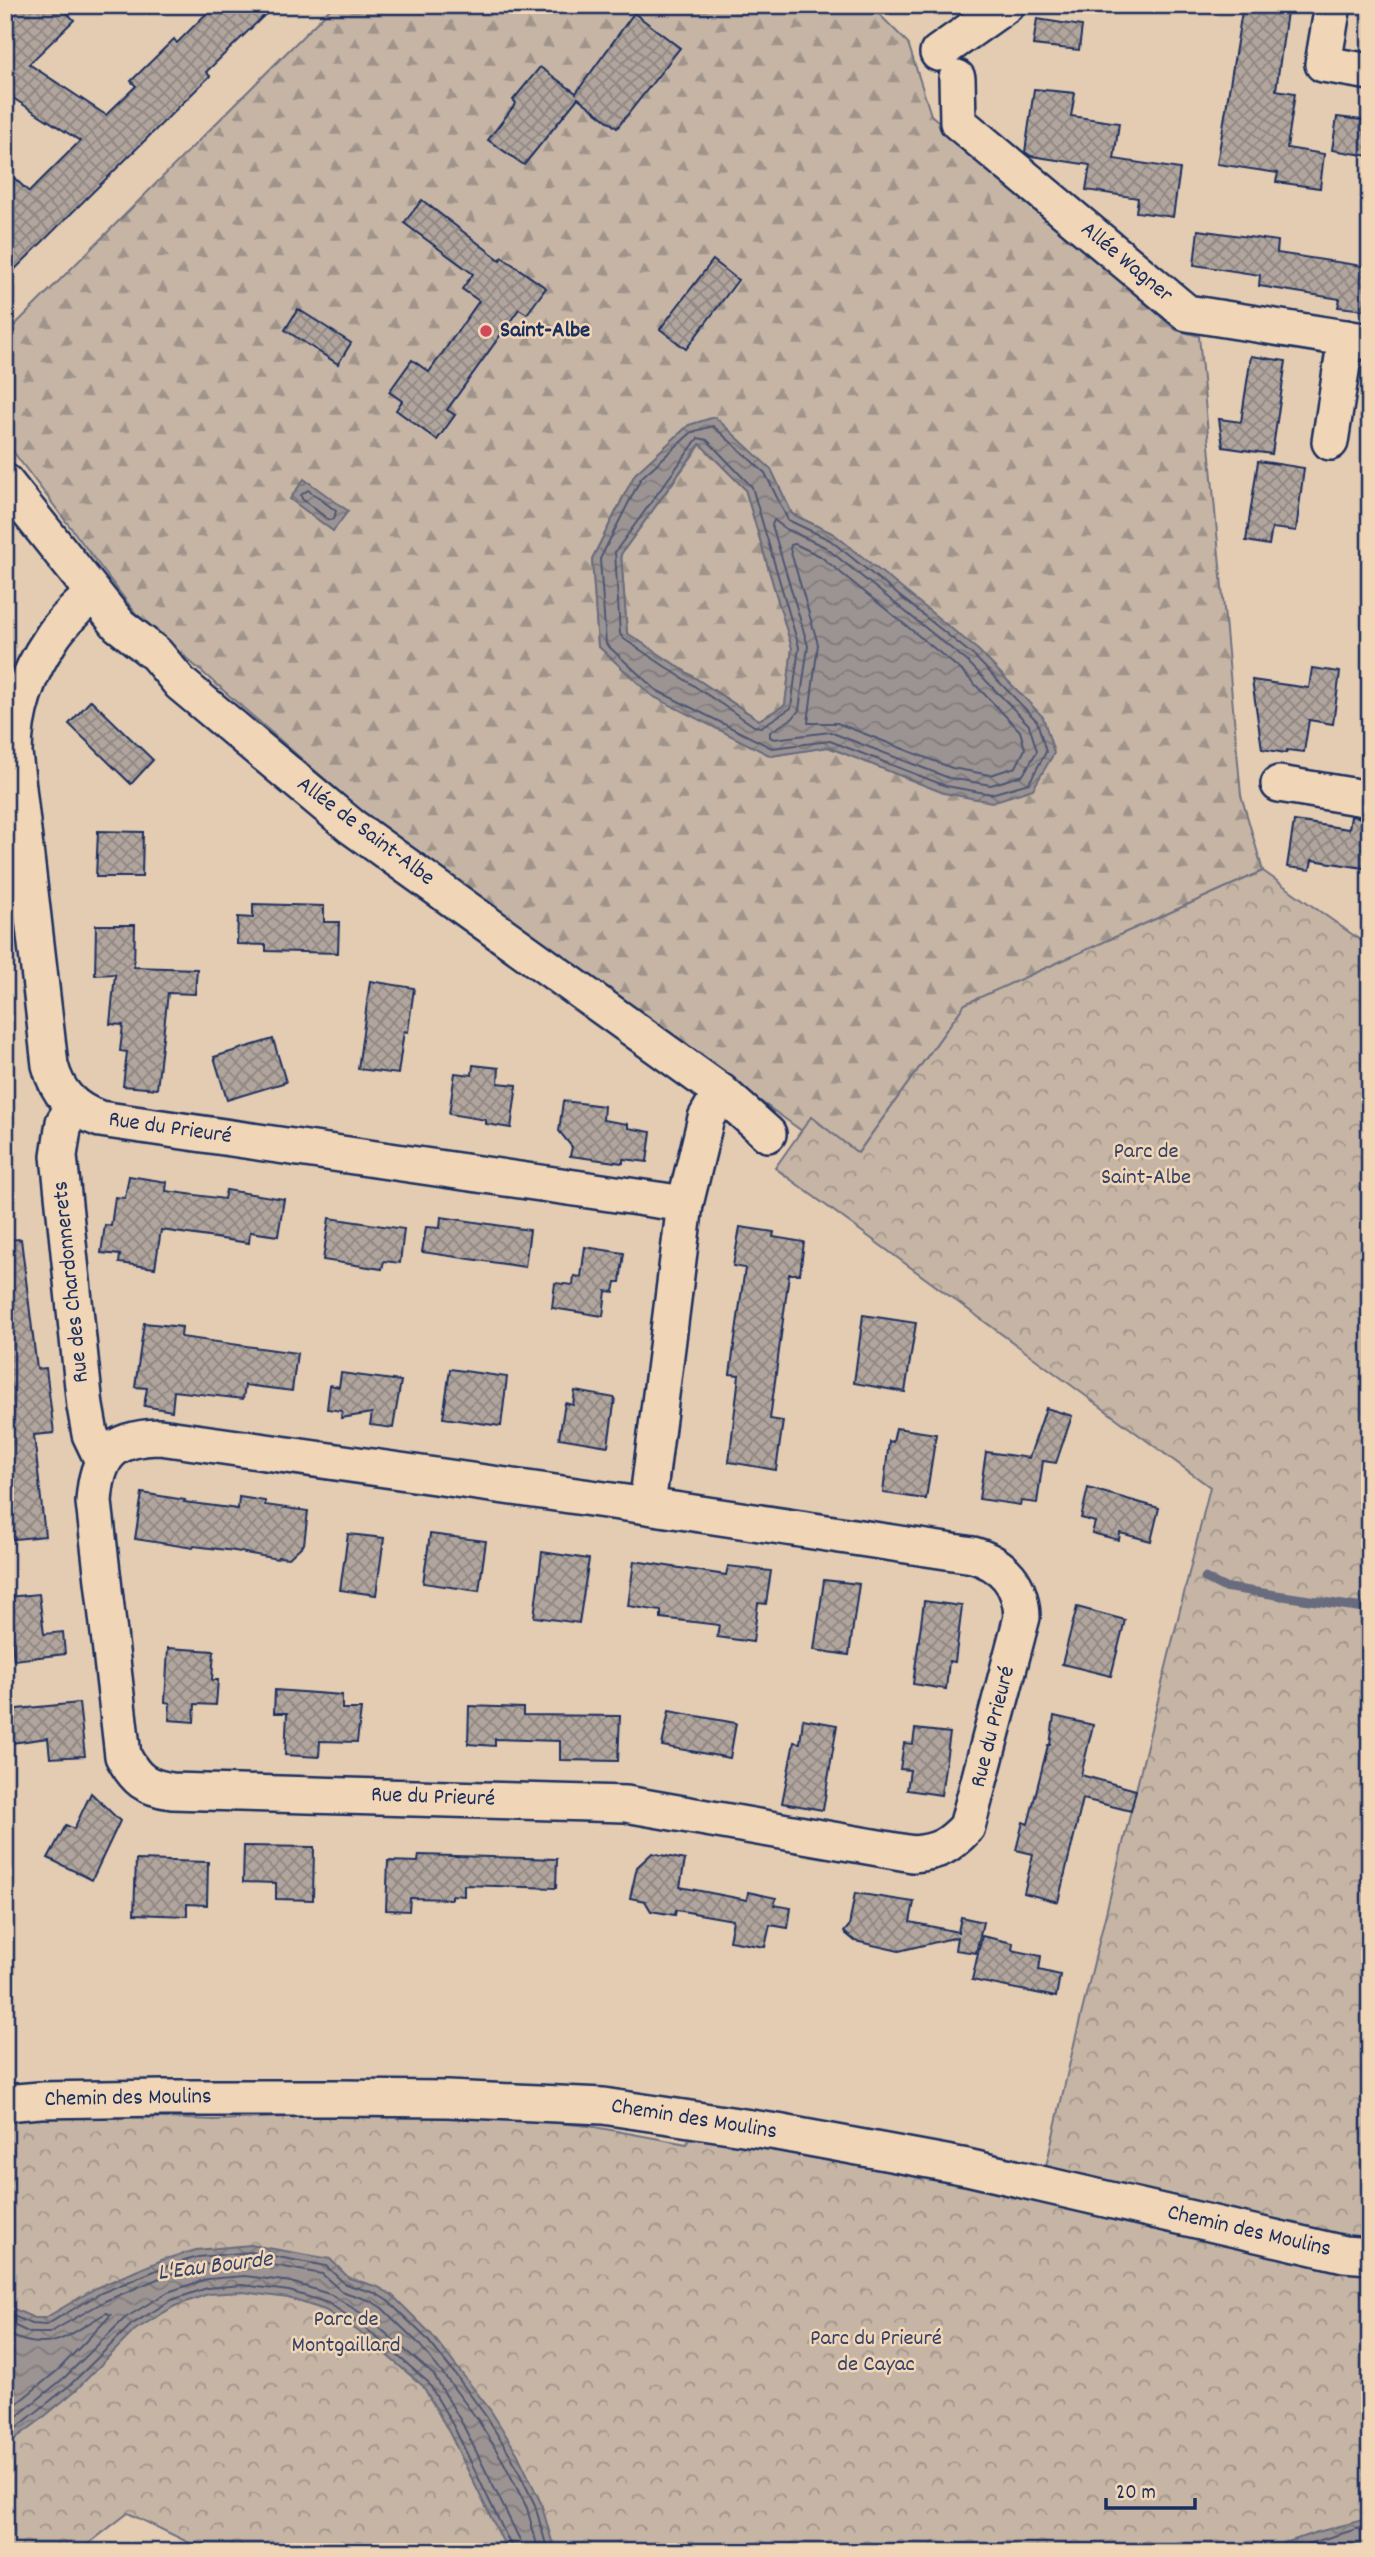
<svg xmlns="http://www.w3.org/2000/svg" width="1375" height="2557" viewBox="0 0 1375 2557" font-family="Dekko,sans-serif">
	<defs>
		<pattern id="forest-firs" width="22" height="20" patternUnits="userSpaceOnUse" patternTransform="scale(1.75)"><rect width="22" height="20" fill="#c6b5a5"/><path d="M5 1l3.5 6h-7zM16 11l3.5 6h-7z" fill="#a0948a"/></pattern>
		<pattern id="park-crowns" width="20" height="18" patternUnits="userSpaceOnUse" patternTransform="scale(1.75)"><rect width="20" height="18" fill="#c6b5a5"/><path d="M2 6a3 3 0 1 1 6 0M12 15a3 3 0 1 1 6 0" fill="none" stroke="#a0948a"/></pattern>
		<pattern id="water-waves" width="16" height="10" patternUnits="userSpaceOnUse" patternTransform="scale(1.75)"><rect width="16" height="10" fill="#9c9493"/><path d="M0 5q4-4 8 0t8 0" fill="none" stroke="#7e797b"/></pattern>
		<pattern id="building-cross-hatch" width="8" height="8" patternUnits="userSpaceOnUse" patternTransform="scale(1.75)"><rect width="8" height="8" fill="#b1a59d"/><path d="M0 0l8 8M0 8l8-8" fill="none" stroke="#8f8783"/></pattern>
	</defs>
	<rect width="100%" height="100%" fill="#e3ccb2"/>
	<filter id="ink" filterUnits="userSpaceOnUse"><feTurbulence type="fractalNoise" baseFrequency=".0143" numOctaves="2"/><feDisplacementMap in="SourceGraphic" scale="14" xChannelSelector="R" yChannelSelector="G"/><feConvolveMatrix kernelMatrix="1 2 1 2 8 2 1 2 1" color-interpolation-filters="sRGB"/></filter>
	<g filter="url(#ink)">
		<!-- forest -->
		<g fill="url(#forest-firs)" stroke="#707282" stroke-width="2" fill-rule="evenodd">
			<path d="M334,5H870L908,43L931,115L1176,330L1199,336L1241,795L1263,871L965,1004L857,1154L812,1117L802,1131L375,823L137,615L5,441V335ZM689,425L771,469L792,514L834,534L944,793L828,747L771,756L598,646L592,559L635,474Z"/>
			<polygon points="701,444 745,489 792,648 785,705 759,720 627,633 621,554"/>
		</g>
		<!-- park -->
		<polygon fill="url(#park-crowns)" stroke="#707282" stroke-width="2" points="1263,871 1370,947 1370,2552 208,2552 128,2513 78,2552 5,2552 5,2118 81,2115 215,2120 360,2114 485,2116 589,2126 687,2144 696,2119 1042,2184 1075,2040 1210,1487 775,1168 811,1117 858,1153 965,1004"/>
		<!-- water -->
		<g fill="url(#water-waves)" stroke="#686c7e" stroke-width="2" fill-rule="evenodd">
			<path d="M715,417L771,469L792,514L834,534L978,650L1043,717L1054,753L1033,789L992,802L944,793L828,747L771,756L652,696L598,646L592,559L635,474L689,425ZM700,444L745,489L792,648L785,705L759,720L627,633L621,554Z"/>
			<polygon points="304,479 348,511 333,531 290,499"/>
			<polygon points="251,2245 330,2259 349,2278 378,2287 392,2295 431,2334 491,2411 517,2453 541,2503 555,2552 508,2552 448,2430 423,2386 358,2331 325,2310 288,2298 243,2292 208,2294 175,2306 135,2330 76,2390 39,2421 5,2446 5,2305 34,2318 45,2318 98,2287 162,2260 196,2250"/>
			<polygon points="1370,2518 1370,2552 1259,2552 1314,2533"/>
		</g>
		<g fill="none" stroke-linecap="round" stroke-linejoin="round">
			<!-- shore -->
			<g stroke="#4f5773" stroke-width="2">
				<polygon points="713,426 765,473 788,520 830,540 974,656 1037,721 1046,752 1029,783 991,794 946,786 830,741 772,748 656,690 606,644 600,559 641,478 692,432"/>
				<polygon points="698,438 707,440 752,487 799,647 791,708 761,727 754,726 624,639 620,634 615,552"/>
				<polygon points="308,490 336,511 334,519 329,520 302,499 301,495"/>
				<polygon points="774,520 786,529 825,547 968,662 1029,725 1037,751 1023,775 991,785 949,778 830,732 774,739 770,737 770,732 793,718 799,710 808,646 772,525"/>
				<polygon points="791,545 795,544 820,556 961,670 1020,731 1025,749 1016,767 990,775 952,768 837,723 808,723 818,644 790,549"/>
				<polyline points="5,2312 31,2324 46,2325 101,2293 164,2267 198,2257 251,2252 326,2266 345,2284 375,2293 388,2301 426,2338 455,2374 485,2415 511,2456 535,2505 548,2552"/>
				<polyline points="5,2321 30,2333 49,2333 105,2301 167,2275 199,2265 251,2261 322,2274 341,2291 371,2301 382,2308 419,2344 447,2379 478,2420 503,2461 527,2508 539,2552"/>
				<path d="M5,2333C51,2356 66,2336 106,2313L111,2315L57,2371L5,2413"/>
				<polyline points="5,2426 64,2378 125,2318 168,2292 207,2279 245,2276 291,2282 332,2295 367,2317 434,2375 462,2423 521,2542 523,2552"/>
				<polyline points="5,2437 70,2385 131,2325 172,2300 207,2288 243,2285 289,2291 328,2303 362,2325 428,2382 454,2427 514,2552"/>
				<polyline points="1281,2552 1370,2525"/>
			</g>
			<!-- stream -->
			<polyline stroke="#686c7e" stroke-width="9" points="1205,1578 1223,1587 1370,1609"/>
		</g>
		<!-- building -->
		<g fill="url(#building-cross-hatch)" stroke="#1b2f5e" stroke-width="2">
			<polygon points="5,5 59,5 74,20 29,64 106,115 136,86 131,81 174,39 177,43 215,5 275,5 206,72 210,76 5,279 5,169 29,192 80,141 5,93"/>
			<polygon points="1243,5 1288,5 1276,90 1295,93 1287,148 1324,154 1320,188 1276,182 1278,173 1217,164"/>
			<polygon points="634,13 680,48 617,128 578,98 524,165 488,140 516,103 513,100 540,67 576,93"/>
			<polygon points="1037,19 1082,26 1079,50 1033,45"/>
			<polygon points="1034,89 1075,93 1071,116 1119,123 1114,159 1180,169 1173,217 1136,212 1138,198 1086,190 1090,165 1031,156 1025,152"/>
			<polygon points="1337,117 1370,121 1370,156 1332,150"/>
			<polygon points="422,200 500,260 502,257 546,288 527,314 519,309 447,410 455,415 437,440 396,410 402,401 389,392 412,360 429,372 479,301 462,289 473,274 404,223"/>
			<polygon points="1198,230 1278,241 1277,253 1370,267 1370,304 1365,303 1364,310 1338,307 1340,299 1259,286 1260,275 1194,265"/>
			<polygon points="713,260 738,280 686,349 660,329"/>
			<polygon points="298,309 351,343 338,364 285,330"/>
			<polygon points="1251,356 1286,361 1272,454 1223,447 1219,419 1241,422"/>
			<polygon points="1258,461 1304,468 1296,531 1272,528 1269,545 1246,541"/>
			<polygon points="1312,668 1340,672 1333,724 1309,720 1304,752 1287,750 1286,753 1262,749 1252,680 1309,688"/>
			<polygon points="91,700 153,760 131,784 69,724"/>
			<polygon points="1351,816 1370,819 1370,869 1312,860 1310,870 1287,867 1294,821 1349,829"/>
			<polygon points="98,831 143,832 142,877 96,877"/>
			<polygon points="253,904 324,906 324,922 339,922 338,953 266,951 266,945 237,944 238,917 253,918"/>
			<polygon points="96,925 135,925 134,967 197,969 195,994 168,993 157,1089 123,1086 127,1052 120,1051 123,1025 110,1024 115,974 95,975"/>
			<polygon points="370,981 414,988 408,1032 404,1031 398,1074 358,1069"/>
			<polygon points="273,1039 286,1082 227,1100 214,1057"/>
			<polygon points="473,1065 499,1068 498,1083 517,1085 511,1128 486,1124 486,1120 449,1114 455,1073 472,1075"/>
			<polygon points="563,1101 604,1106 603,1120 628,1124 628,1128 651,1132 647,1162 623,1159 623,1163 570,1156 572,1147 559,1131"/>
			<polygon points="129,1176 167,1182 166,1191 224,1199 226,1190 284,1199 278,1236 250,1232 249,1243 161,1230 155,1268 119,1263 120,1255 101,1253 105,1225 111,1226 115,1197 125,1198"/>
			<polygon points="441,1217 530,1230 525,1267 422,1252 426,1227 440,1228"/>
			<polygon points="329,1218 404,1229 400,1263 384,1261 382,1269 323,1260"/>
			<polygon points="740,1227 774,1232 773,1237 804,1242 800,1274 789,1274 770,1419 783,1421 776,1470 729,1462 739,1375 730,1374 745,1268 733,1266"/>
			<polygon points="21,1239 37,1369 46,1368 54,1433 34,1435 45,1536 5,1540 5,1481 13,1480 5,1413 5,1240"/>
			<polygon points="585,1247 624,1253 620,1282 616,1282 614,1292 606,1291 603,1316 552,1308 555,1283 573,1285 574,1276 581,1277"/>
			<polygon points="863,1315 916,1323 905,1392 854,1383"/>
			<polygon points="144,1323 182,1327 181,1337 297,1353 292,1391 245,1385 243,1399 174,1391 172,1411 144,1406 147,1388 135,1387"/>
			<polygon points="450,1369 507,1377 501,1426 443,1418"/>
			<polygon points="341,1373 401,1381 393,1428 370,1425 372,1413 341,1418 342,1411 327,1409 330,1385 339,1387"/>
			<polygon points="575,1391 615,1398 608,1446 559,1438 565,1403 573,1405"/>
			<polygon points="1046,1408 1072,1416 1056,1463 1043,1461 1037,1503 1021,1501 1020,1505 979,1499 986,1452 1029,1458"/>
			<polygon points="896,1428 936,1434 926,1499 883,1493 889,1441 893,1442"/>
			<polygon points="1088,1488 1159,1508 1151,1541 1120,1533 1119,1540 1092,1533 1095,1522 1081,1518"/>
			<polygon points="142,1493 185,1500 184,1502 238,1509 239,1497 265,1501 265,1505 308,1511 304,1544 289,1558 278,1557 277,1559 235,1551 194,1546 193,1548 135,1539"/>
			<polygon points="348,1534 384,1538 376,1595 340,1590"/>
			<polygon points="430,1534 486,1541 479,1591 423,1583"/>
			<polygon points="542,1552 589,1559 579,1623 534,1617"/>
			<polygon points="634,1561 726,1575 728,1566 771,1571 766,1604 758,1603 753,1642 717,1637 719,1625 661,1618 661,1611 628,1606"/>
			<polygon points="824,1580 859,1584 849,1655 814,1650"/>
			<polygon points="39,1594 44,1634 63,1632 65,1654 14,1660 7,1597"/>
			<polygon points="924,1601 962,1606 955,1662 949,1661 946,1689 913,1684"/>
			<polygon points="1077,1607 1125,1620 1111,1676 1062,1664"/>
			<polygon points="168,1648 214,1651 212,1680 218,1680 216,1705 195,1704 194,1722 169,1720 170,1703 165,1702"/>
			<polygon points="275,1690 342,1695 342,1709 361,1709 357,1742 320,1741 319,1757 285,1755 287,1713 274,1713"/>
			<polygon points="79,1703 85,1756 50,1758 48,1738 11,1743 7,1710"/>
			<polygon points="469,1706 523,1708 523,1715 620,1716 618,1761 560,1760 560,1741 495,1739 495,1746 468,1744"/>
			<polygon points="669,1711 736,1723 730,1758 662,1746"/>
			<polygon points="1054,1716 1093,1725 1081,1775 1136,1790 1131,1811 1083,1799 1058,1902 1024,1893 1033,1854 1016,1850 1023,1822 1028,1824 1048,1745 1050,1745"/>
			<polygon points="803,1719 837,1725 823,1810 782,1803 794,1742 800,1743"/>
			<polygon points="915,1729 950,1733 941,1795 907,1790 910,1770 900,1769 904,1743 913,1744"/>
			<polygon points="91,1793 120,1821 92,1880 48,1858 66,1825 74,1829"/>
			<polygon points="244,1846 314,1847 313,1900 276,1899 276,1883 243,1882"/>
			<polygon points="652,1853 685,1860 680,1887 747,1900 748,1892 776,1898 774,1905 791,1908 788,1928 770,1925 765,1947 729,1941 733,1920 676,1910 675,1915 651,1911 645,1901 630,1898 637,1867"/>
			<polygon points="419,1855 557,1859 556,1888 464,1885 464,1896 452,1895 452,1899 410,1898 409,1911 386,1910 388,1861 418,1862"/>
			<polygon points="136,1860 208,1862 207,1905 187,1904 187,1916 134,1914"/>
			<polygon points="855,1893 914,1902 910,1922 958,1932 961,1917 983,1922 976,1953 955,1950 957,1937 899,1951 855,1941 844,1932 849,1926"/>
			<polygon points="982,1936 1013,1943 1012,1950 1041,1956 1039,1970 1060,1975 1056,1997 972,1980"/>
		</g>
		<g fill="none" stroke-linecap="round" stroke-linejoin="round">
			<defs>
				<g id="minor">
					<polyline points="1333,5 1323,64 1370,72"/>
					<polyline points="938,53 1006,5"/>
					<polyline points="957,78 958,122 1187,313 1370,342"/>
					<polyline points="1330,442 1346,338"/>
					<polyline points="5,482 119,625 156,654 181,684 351,826 721,1092 768,1134"/>
					<path d="M92,594C78,608 61,622 51,639C28,673 14,711 14,753L50,1065C57,1093 73,1110 100,1119L685,1204"/>
					<polyline points="1279,784 1370,799"/>
					<polyline points="74,1106 64,1122 59,1156 85,1406 90,1434 102,1459"/>
					<path d="M647,1506L160,1437C112,1438 97,1455 94,1502L123,1756C136,1780 145,1787 172,1791L626,1804L913,1854C939,1852 949,1846 967,1827L1022,1617C1021,1584 1004,1564 973,1555L647,1506L685,1204L706,1118L721,1092"/>
					<polyline points="5,2103 40,2100 164,2098 336,2098 447,2099 603,2106 777,2132 967,2167 1344,2254 1370,2256"/>
				</g>
			</defs>
			<!-- minor casing -->
			<use href="#minor" stroke="#1b2f5e" stroke-width="40"/>
			<!-- minor -->
			<use href="#minor" stroke="#f0d6b7" stroke-width="35"/>
		</g>
	</g>
	<!-- markers -->
	<circle fill="#d1495b" stroke="#f0d6b7" stroke-width="2.5" cx="486" cy="331" r="7"/>
	<g text-anchor="middle" dominant-baseline="central" stroke-width="5" stroke-linejoin="round" paint-order="stroke">
		<!-- street labels -->
		<g font-size="23" fill="#1b2f5e" stroke="#f0d6b7">
			<text transform="translate(1126 263) rotate(40)">Allée Wagner</text>
			<text transform="translate(365 832) rotate(37)">Allée de Saint-Albe</text>
			<text transform="translate(170 1129) rotate(8)">Rue du Prieuré</text>
			<text transform="translate(72 1282) rotate(-96)">Rue des Chardonnerets</text>
			<text transform="translate(994 1727) rotate(-76)">Rue du Prieuré</text>
			<text transform="translate(433 1798) rotate(2)">Rue du Prieuré</text>
			<text transform="translate(128 2099) rotate(-1)">Chemin des Moulins</text>
			<text transform="translate(694 2120) rotate(9)">Chemin des Moulins</text>
			<text transform="translate(1249 2232) rotate(13)">Chemin des Moulins</text>
		</g>
		<!-- poi labels -->
		<g font-size="23" font-weight="bold" fill="#1b2f5e" stroke="#f0d6b7" text-anchor="start">
			<text x="500" y="331">Saint-Albe</text>
		</g>
		<!-- park labels -->
		<g font-size="23" fill="#354369" stroke="#f0d6b7">
			<text x="1146" y="1152">Parc de<tspan x="1146" dy="26">Saint-Albe</tspan></text>
			<text x="346" y="2320">Parc de<tspan x="346" dy="26">Montgaillard</tspan></text>
			<text x="876" y="2339">Parc du Prieuré<tspan x="876" dy="26">de Cayac</tspan></text>
		</g>
		<!-- water labels -->
		<g font-size="24" font-style="italic" fill="#354369" stroke="#f0d6b7">
			<text transform="translate(215 2267) rotate(-7)">L'Eau Bourde</text>
		</g>
	</g>
	<!-- margin -->
	<rect width="1375" height="2557" fill="none" stroke="#f0d6b7" stroke-width="28"/>
	<rect x="14" y="14" width="1347" height="2529" fill="none" stroke="#1b2f5e" stroke-width="2.5" filter="url(#ink)"/>
	<!-- scale -->
	<path d="M1106 2498v10h89v-10" fill="none" stroke="#1b2f5e" stroke-width="3.5"/>
	<text x="1116" y="2498" font-size="21" fill="#1b2f5e" stroke="#f0d6b7" stroke-width="5" paint-order="stroke">20 m</text>
</svg>
